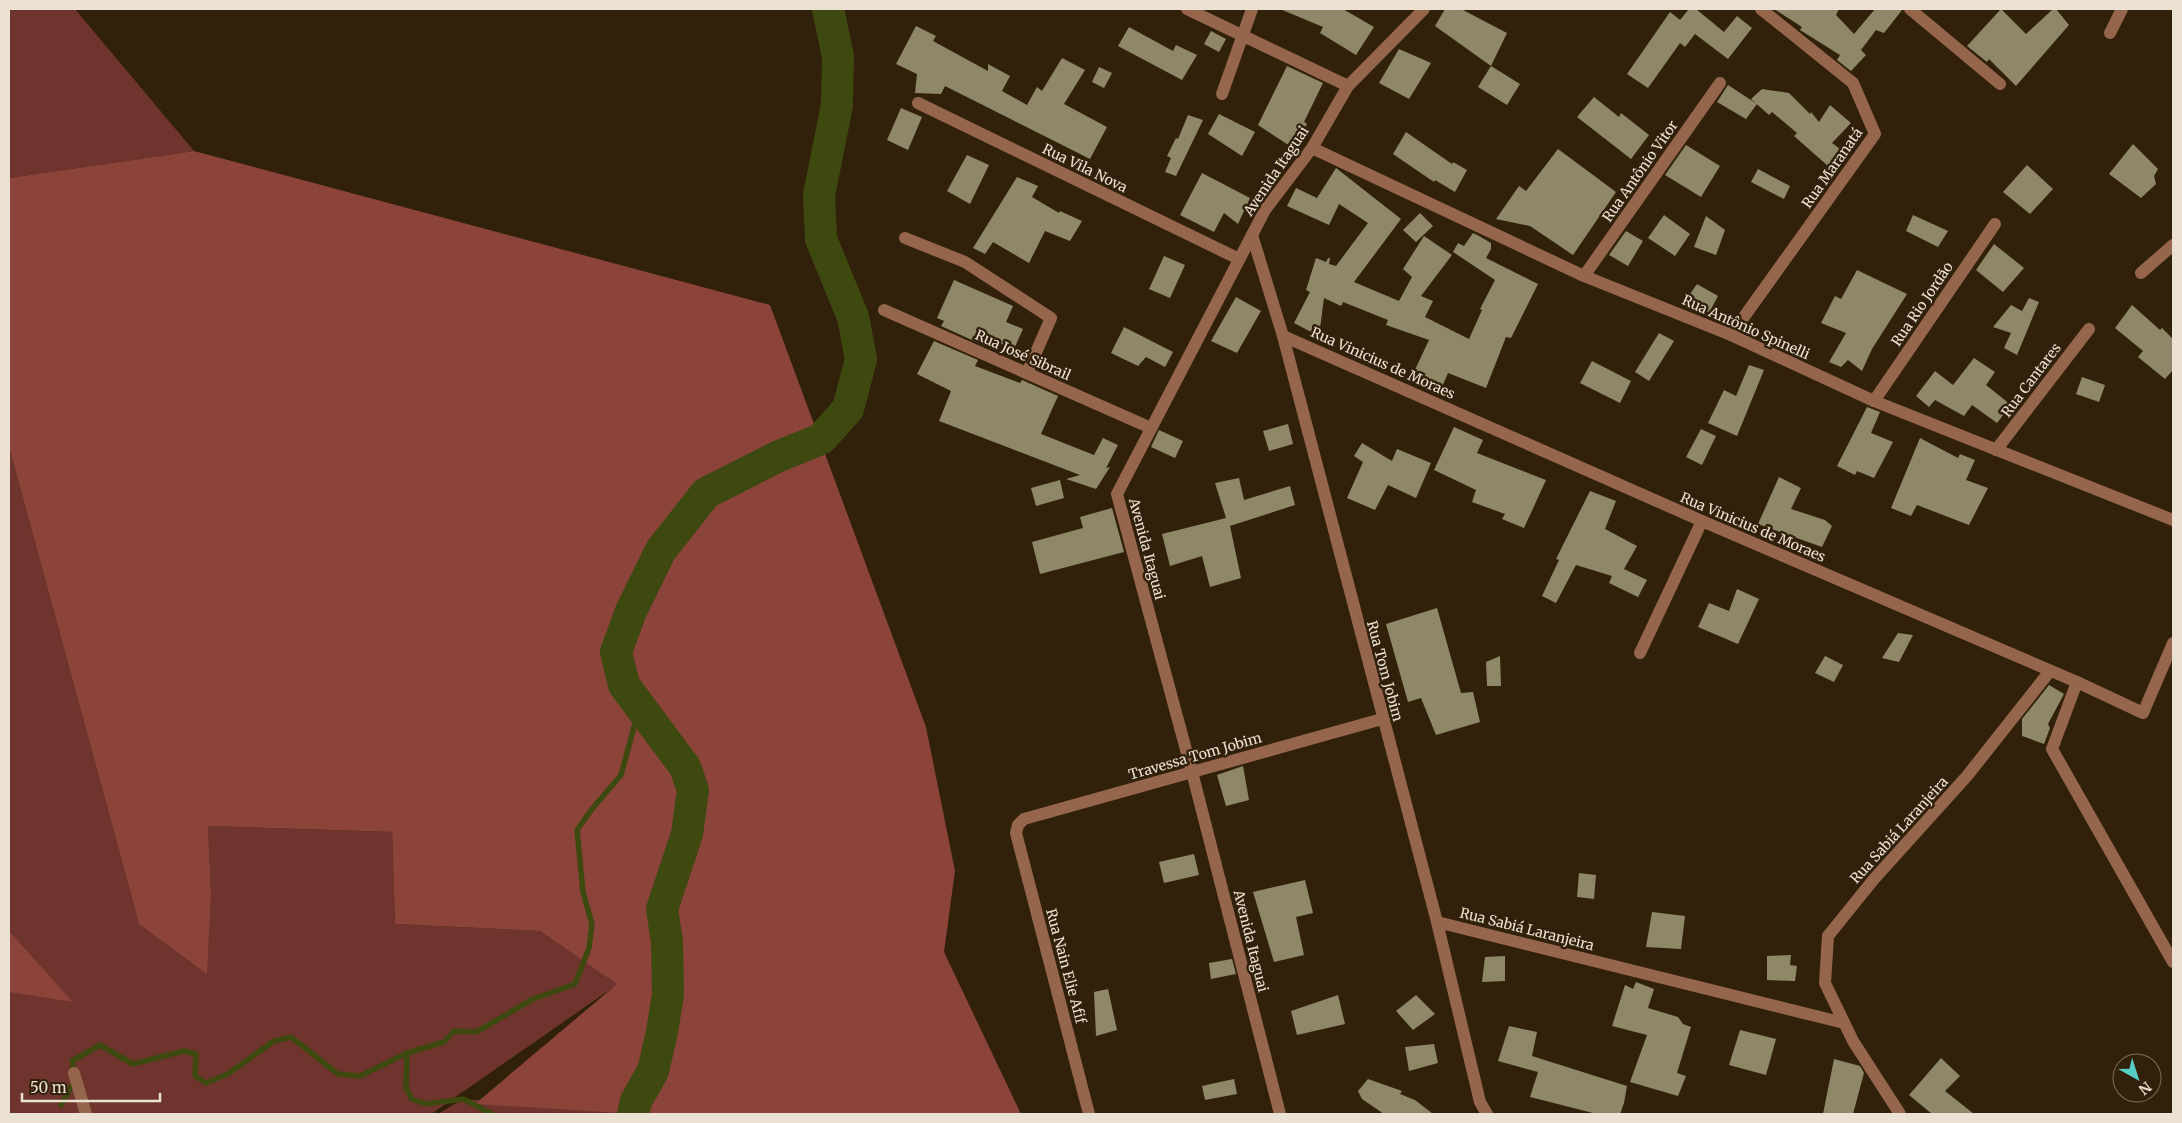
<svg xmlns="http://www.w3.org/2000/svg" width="2182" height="1123" viewBox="0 0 2182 1123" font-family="Merriweather,serif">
	<rect width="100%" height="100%" fill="#31210a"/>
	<!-- green -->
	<g fill="#6e342d">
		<polygon points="9,9 75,9 194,151 9,178"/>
		<polygon points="9,447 139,924 211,890 208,826 392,832 395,924 540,931 618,984 431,1114 9,1114"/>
		<polygon points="463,1099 639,1113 639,1114 438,1114"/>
	</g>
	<!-- forest -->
	<g fill="#8b433a">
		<polygon points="194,151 770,305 926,727 955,871 944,952 1021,1114 639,1114 475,1104 617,984 540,931 395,924 392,832 208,826 211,890 207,974 139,924 9,447 9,178"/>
		<polygon points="9,931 73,1002 9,992"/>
	</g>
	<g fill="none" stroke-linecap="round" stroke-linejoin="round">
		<!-- stream -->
		<g stroke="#3e4910" stroke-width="5.5">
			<polyline points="407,1053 406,1088 412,1099 426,1104 463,1099 492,1114"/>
			<polyline points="61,1105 75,1080 72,1061 100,1045 133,1064 184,1051 196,1054 195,1076 206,1083 228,1074 274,1041 291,1037 338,1074 360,1076 407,1053 444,1042 454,1031 476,1032 533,999 575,984 589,948 592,924 583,892 577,830 592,809 621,775 640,705"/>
		</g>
		<!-- river -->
		<polyline stroke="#3e4910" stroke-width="32" points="633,1114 636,1101 653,1071 662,1032 668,994 667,942 662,909 687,834 693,790 685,767 624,685 616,652 631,611 661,550 706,493 779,456 821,439 848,409 861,359 853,317 821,239 819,195 837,105 838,56 828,9"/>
	</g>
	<!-- building -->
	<g fill="#8e8869">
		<polygon points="1280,9 1343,9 1374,27 1356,55 1320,33 1323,27"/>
		<polygon points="1445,9 1461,9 1507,33 1491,66 1435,26"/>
		<polygon points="1689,9 1696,9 1724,32 1737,16 1752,28 1728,59 1695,34 1685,47 1680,43 1648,88 1627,74 1670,12 1680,20"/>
		<polygon points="1774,9 1839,9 1836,15 1854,34 1875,9 1902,10 1884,33 1876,30 1861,50 1866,55 1851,71 1837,60 1840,55 1800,30 1802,27"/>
		<polygon points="2001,9 2026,34 2053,9 2056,9 2069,25 2016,86 1989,59 1987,62 1967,46"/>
		<polygon points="916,26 936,36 933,41 988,71 988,64 1010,76 1002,91 1027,105 1037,87 1042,91 1062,58 1085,70 1064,104 1107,127 1090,159 945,86 941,94 915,93 917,74 896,64"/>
		<polygon points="1129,27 1173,51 1176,45 1197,55 1182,80 1118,46"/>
		<polygon points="1211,31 1226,39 1219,52 1204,44"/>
		<polygon points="1399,49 1431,63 1409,99 1379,83"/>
		<polygon points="1287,66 1323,83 1304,122 1307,124 1293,148 1258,125"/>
		<polygon points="1491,66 1520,84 1507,105 1478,87"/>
		<polygon points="1099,67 1112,73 1104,88 1092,82"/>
		<polygon points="1728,85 1757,104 1746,119 1717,102"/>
		<polygon points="1762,89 1789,93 1810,114 1811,112 1819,122 1830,105 1851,123 1832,143 1843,151 1828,166 1794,136 1797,133 1772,112 1769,115 1751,99"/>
		<polygon points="1594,97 1619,117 1621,113 1649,135 1631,159 1577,117"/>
		<polygon points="901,108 922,117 908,150 887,140"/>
		<polygon points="1219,114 1255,132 1242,156 1208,134"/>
		<polygon points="1188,115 1203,120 1176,176 1165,172 1171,158 1167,156 1176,138 1178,139"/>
		<polygon points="1406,132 1452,164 1453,162 1467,170 1455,192 1435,180 1434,182 1393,154"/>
		<polygon points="2133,144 2158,169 2154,176 2156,184 2141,198 2109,174"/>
		<polygon points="1686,145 1720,166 1701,197 1665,175"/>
		<polygon points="1558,149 1616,192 1573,255 1530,226 1496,219 1519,186 1526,191"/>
		<polygon points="967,155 989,165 970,204 947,191"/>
		<polygon points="2027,165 2053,189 2030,214 2003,192"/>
		<polygon points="1336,168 1401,219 1354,282 1399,301 1412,277 1403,269 1424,236 1452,255 1421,296 1433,301 1425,317 1469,339 1482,310 1480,309 1495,280 1453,252 1458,243 1464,246 1473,233 1479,236 1491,243 1491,249 1486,258 1538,284 1511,338 1506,337 1486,388 1448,373 1442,387 1413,374 1429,340 1386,325 1388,320 1343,302 1341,306 1324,298 1319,336 1294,323 1310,292 1306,290 1316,258 1326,262 1328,258 1330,258 1329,264 1336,266 1368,223 1339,204 1329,225 1287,206 1296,188 1317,198"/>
		<polygon points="1758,169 1790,186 1784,199 1751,182"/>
		<polygon points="1202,173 1250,198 1238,224 1224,213 1214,232 1180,215"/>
		<polygon points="1017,177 1038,186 1032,197 1059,213 1060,211 1082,221 1070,241 1045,231 1029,263 993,242 985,254 973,248"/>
		<polygon points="1420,213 1433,226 1416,242 1403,230"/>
		<polygon points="1664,215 1690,234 1675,256 1648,238"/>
		<polygon points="1913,215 1948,231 1938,247 1906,231"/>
		<polygon points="1706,216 1725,230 1716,255 1694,247"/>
		<polygon points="1626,231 1643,241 1628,266 1609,255"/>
		<polygon points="1994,244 2024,268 2003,292 1976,270"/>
		<polygon points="1164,256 1185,265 1170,298 1149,289"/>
		<polygon points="1857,270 1907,294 1872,349 1862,371 1848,360 1841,367 1829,362 1846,333 1821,323 1835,296 1841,299"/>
		<polygon points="954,280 1013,306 1006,322 1023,329 1014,349 988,339 985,346 941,326 944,321 937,318"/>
		<polygon points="1697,284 1718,296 1709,313 1686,300"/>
		<polygon points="1236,297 1261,311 1237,353 1211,341"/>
		<polygon points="2029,298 2039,302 2017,355 2004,348 2011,333 1993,327 2011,305 2022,311"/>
		<polygon points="2132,305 2160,330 2162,328 2173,339 2173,370 2165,379 2138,357 2143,351 2115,328"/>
		<polygon points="1124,327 1173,352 1165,367 1146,357 1138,366 1111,353"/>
		<polygon points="1659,333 1674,341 1649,381 1635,372"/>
		<polygon points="934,341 978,360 975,366 1020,383 1022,380 1058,396 1041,434 1094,455 1103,438 1118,445 1106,468 1110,467 1096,489 1066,479 1080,475 939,421 951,391 917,374"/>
		<polygon points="1974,358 1995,372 1986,385 2011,405 1997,423 1972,405 1964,416 1935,400 1929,407 1916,396 1935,371 1953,385"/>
		<polygon points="1592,361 1631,381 1620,403 1580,383"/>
		<polygon points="1749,365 1764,370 1737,436 1708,423 1724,390 1736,396"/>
		<polygon points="2082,377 2105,385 2099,402 2076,394"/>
		<polygon points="1867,407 1880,412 1871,433 1893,442 1874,478 1857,471 1855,475 1837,466"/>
		<polygon points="1288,424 1293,444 1269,451 1263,431"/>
		<polygon points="1454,427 1483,440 1477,453 1546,480 1524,528 1502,519 1505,514 1472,502 1476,490 1434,470"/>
		<polygon points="1701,429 1716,436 1702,465 1686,457"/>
		<polygon points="1159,430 1183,441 1175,458 1151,447"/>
		<polygon points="1920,438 1958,458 1960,454 1975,460 1966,480 1988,488 1969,525 1917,505 1911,516 1891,508"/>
		<polygon points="1362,443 1392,461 1397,449 1431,463 1416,498 1388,485 1375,510 1347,498 1363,462 1354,456"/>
		<polygon points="1779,477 1801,488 1791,509 1825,520 1832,526 1822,547 1758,524"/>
		<polygon points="1239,478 1244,500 1290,486 1295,505 1230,526 1241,578 1210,587 1202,556 1170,566 1162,534 1226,518 1215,483"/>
		<polygon points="1060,480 1064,498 1036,506 1031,488"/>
		<polygon points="1590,491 1616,501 1605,529 1637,546 1624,569 1647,580 1638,597 1609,583 1612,576 1576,565 1556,603 1542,596 1559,560 1556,559"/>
		<polygon points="1112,508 1124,552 1040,574 1032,542 1083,528 1080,517"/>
		<polygon points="1737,589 1759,599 1738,644 1698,627 1709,603 1729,611"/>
		<polygon points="1437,608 1461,693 1473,692 1480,722 1436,735 1421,698 1408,702 1386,624"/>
		<polygon points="1898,633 1913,635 1899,662 1882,658"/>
		<polygon points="1500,656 1501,686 1487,686 1486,662"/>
		<polygon points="1825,656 1843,665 1834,682 1815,673"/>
		<polygon points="2049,685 2064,694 2048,724 2050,728 2044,744 2022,736 2022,719"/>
		<polygon points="1243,766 1249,800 1226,806 1217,775"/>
		<polygon points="1194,854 1199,875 1164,883 1159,862"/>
		<polygon points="1579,873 1596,875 1594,899 1577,897"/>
		<polygon points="1305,880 1313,913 1296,917 1304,955 1274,962 1253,892"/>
		<polygon points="1652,912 1685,916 1681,949 1646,947"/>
		<polygon points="1791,955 1790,965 1797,966 1795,981 1767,980 1767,956"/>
		<polygon points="1505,956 1505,981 1482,982 1485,957"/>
		<polygon points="1232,959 1236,974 1211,979 1209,963"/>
		<polygon points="1636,982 1654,989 1648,1008 1678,1017 1683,1024 1691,1027 1677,1073 1686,1076 1678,1096 1630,1082 1647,1035 1612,1026 1625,985 1633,989"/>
		<polygon points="1108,989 1117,1030 1096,1036 1094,992"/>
		<polygon points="1338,995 1345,1024 1297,1035 1291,1011"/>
		<polygon points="1416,995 1435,1014 1413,1030 1396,1011"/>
		<polygon points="1509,1026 1537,1032 1532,1056 1627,1086 1624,1103 1620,1114 1597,1114 1530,1097 1538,1072 1498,1061"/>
		<polygon points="1740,1030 1776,1039 1766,1075 1729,1065"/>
		<polygon points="1434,1044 1438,1063 1409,1071 1405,1047"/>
		<polygon points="1941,1058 1960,1076 1945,1091 1974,1114 1932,1114 1909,1095"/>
		<polygon points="1834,1059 1860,1066 1864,1073 1853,1114 1823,1114"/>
		<polygon points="1234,1079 1237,1094 1205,1100 1202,1086"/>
		<polygon points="1368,1079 1402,1091 1400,1094 1415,1100 1433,1114 1384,1114 1362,1099 1358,1091"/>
	</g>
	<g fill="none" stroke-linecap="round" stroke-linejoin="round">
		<!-- minor -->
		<g stroke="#95664b" stroke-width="12">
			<polyline points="1187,9 1348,86"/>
			<polyline points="1910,9 2000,84"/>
			<polyline points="2110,33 2122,9"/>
			<polyline points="1222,94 1252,9"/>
			<polyline points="918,103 1239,259"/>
			<polyline points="1312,148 1584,276 1731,335 1874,401 2173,520"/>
			<polyline points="1252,235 1283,336 1437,922 1480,1102 1487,1114"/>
			<polyline points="905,238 965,262 1051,318 1027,373"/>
			<polyline points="2141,273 2173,245"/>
			<polyline points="1584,276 1720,83"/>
			<polyline points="884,310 1151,428"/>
			<polyline points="1731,335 1875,134 1853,83 1761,9"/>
			<polyline points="1283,336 1702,521 2077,682 2143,713 2173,643"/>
			<polyline points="1874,401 1995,224"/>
			<polyline points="1996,450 2089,329"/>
			<polyline points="1640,653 1702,521"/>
			<polyline points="2077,682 2052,749 2173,962"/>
			<polyline points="1437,922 1844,1023"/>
			<polyline points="74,1073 86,1114"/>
			<polyline points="1089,1114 1016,833 1018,825 1024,819 1382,719"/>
			<polyline points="1280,1114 1192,772 1117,494 1265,210 1312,148 1348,86 1424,9"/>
			<polyline points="1900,1114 1853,1041 1825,983 1828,936 1874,879 1967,776 2050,671"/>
		</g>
	</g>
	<g text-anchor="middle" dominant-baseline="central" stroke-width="5" stroke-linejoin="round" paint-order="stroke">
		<!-- street labels -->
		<g font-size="14" fill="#ece2d4" stroke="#31210a">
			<text transform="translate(1085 168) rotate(26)">Rua Vila Nova</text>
			<text transform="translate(1832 168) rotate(-55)">Rua Maranatá</text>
			<text transform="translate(1276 171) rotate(-56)">Avenida Itaguai</text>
			<text transform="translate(1640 171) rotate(-55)">Rua Antônio Vitor</text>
			<text transform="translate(1922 304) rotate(-56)">Rua Rio Jordão</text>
			<text transform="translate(1746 327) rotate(24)">Rua Antônio Spinelli</text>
			<text transform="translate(1023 355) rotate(24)">Rua José Sibrail</text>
			<text transform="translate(1383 363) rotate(24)">Rua Vinicius de Moraes</text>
			<text transform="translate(2031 380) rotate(-53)">Rua Cantares</text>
			<text transform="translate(1753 527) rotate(23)">Rua Vinicius de Moraes</text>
			<text transform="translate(1147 549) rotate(75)">Avenida Itaguai</text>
			<text transform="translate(1385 671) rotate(75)">Rua Tom Jobim</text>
			<text transform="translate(1195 756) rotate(-16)">Travessa Tom Jobim</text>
			<text transform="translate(1899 830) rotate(-48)">Rua Sabiá Laranjeira</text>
			<text transform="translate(1527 929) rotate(14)">Rua Sabiá Laranjeira</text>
			<text transform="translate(1251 941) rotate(76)">Avenida Itaguai</text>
			<text transform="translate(1066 966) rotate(75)">Rua Nain Elie Afif</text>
		</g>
	</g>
	<!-- border -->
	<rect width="2182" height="1123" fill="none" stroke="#ece2d4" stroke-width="20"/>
	<!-- north arrow -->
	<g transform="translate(2137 1078) rotate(141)"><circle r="24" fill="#31210a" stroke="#7c6e5b"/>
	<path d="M0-4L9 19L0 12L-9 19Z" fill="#55cec6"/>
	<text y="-8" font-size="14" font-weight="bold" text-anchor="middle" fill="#ece2d4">N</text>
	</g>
	<!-- scale -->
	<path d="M22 1093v8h138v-8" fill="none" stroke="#ece2d4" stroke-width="2.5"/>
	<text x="30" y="1093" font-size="15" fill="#ece2d4" stroke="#31210a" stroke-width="4" paint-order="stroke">50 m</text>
</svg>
